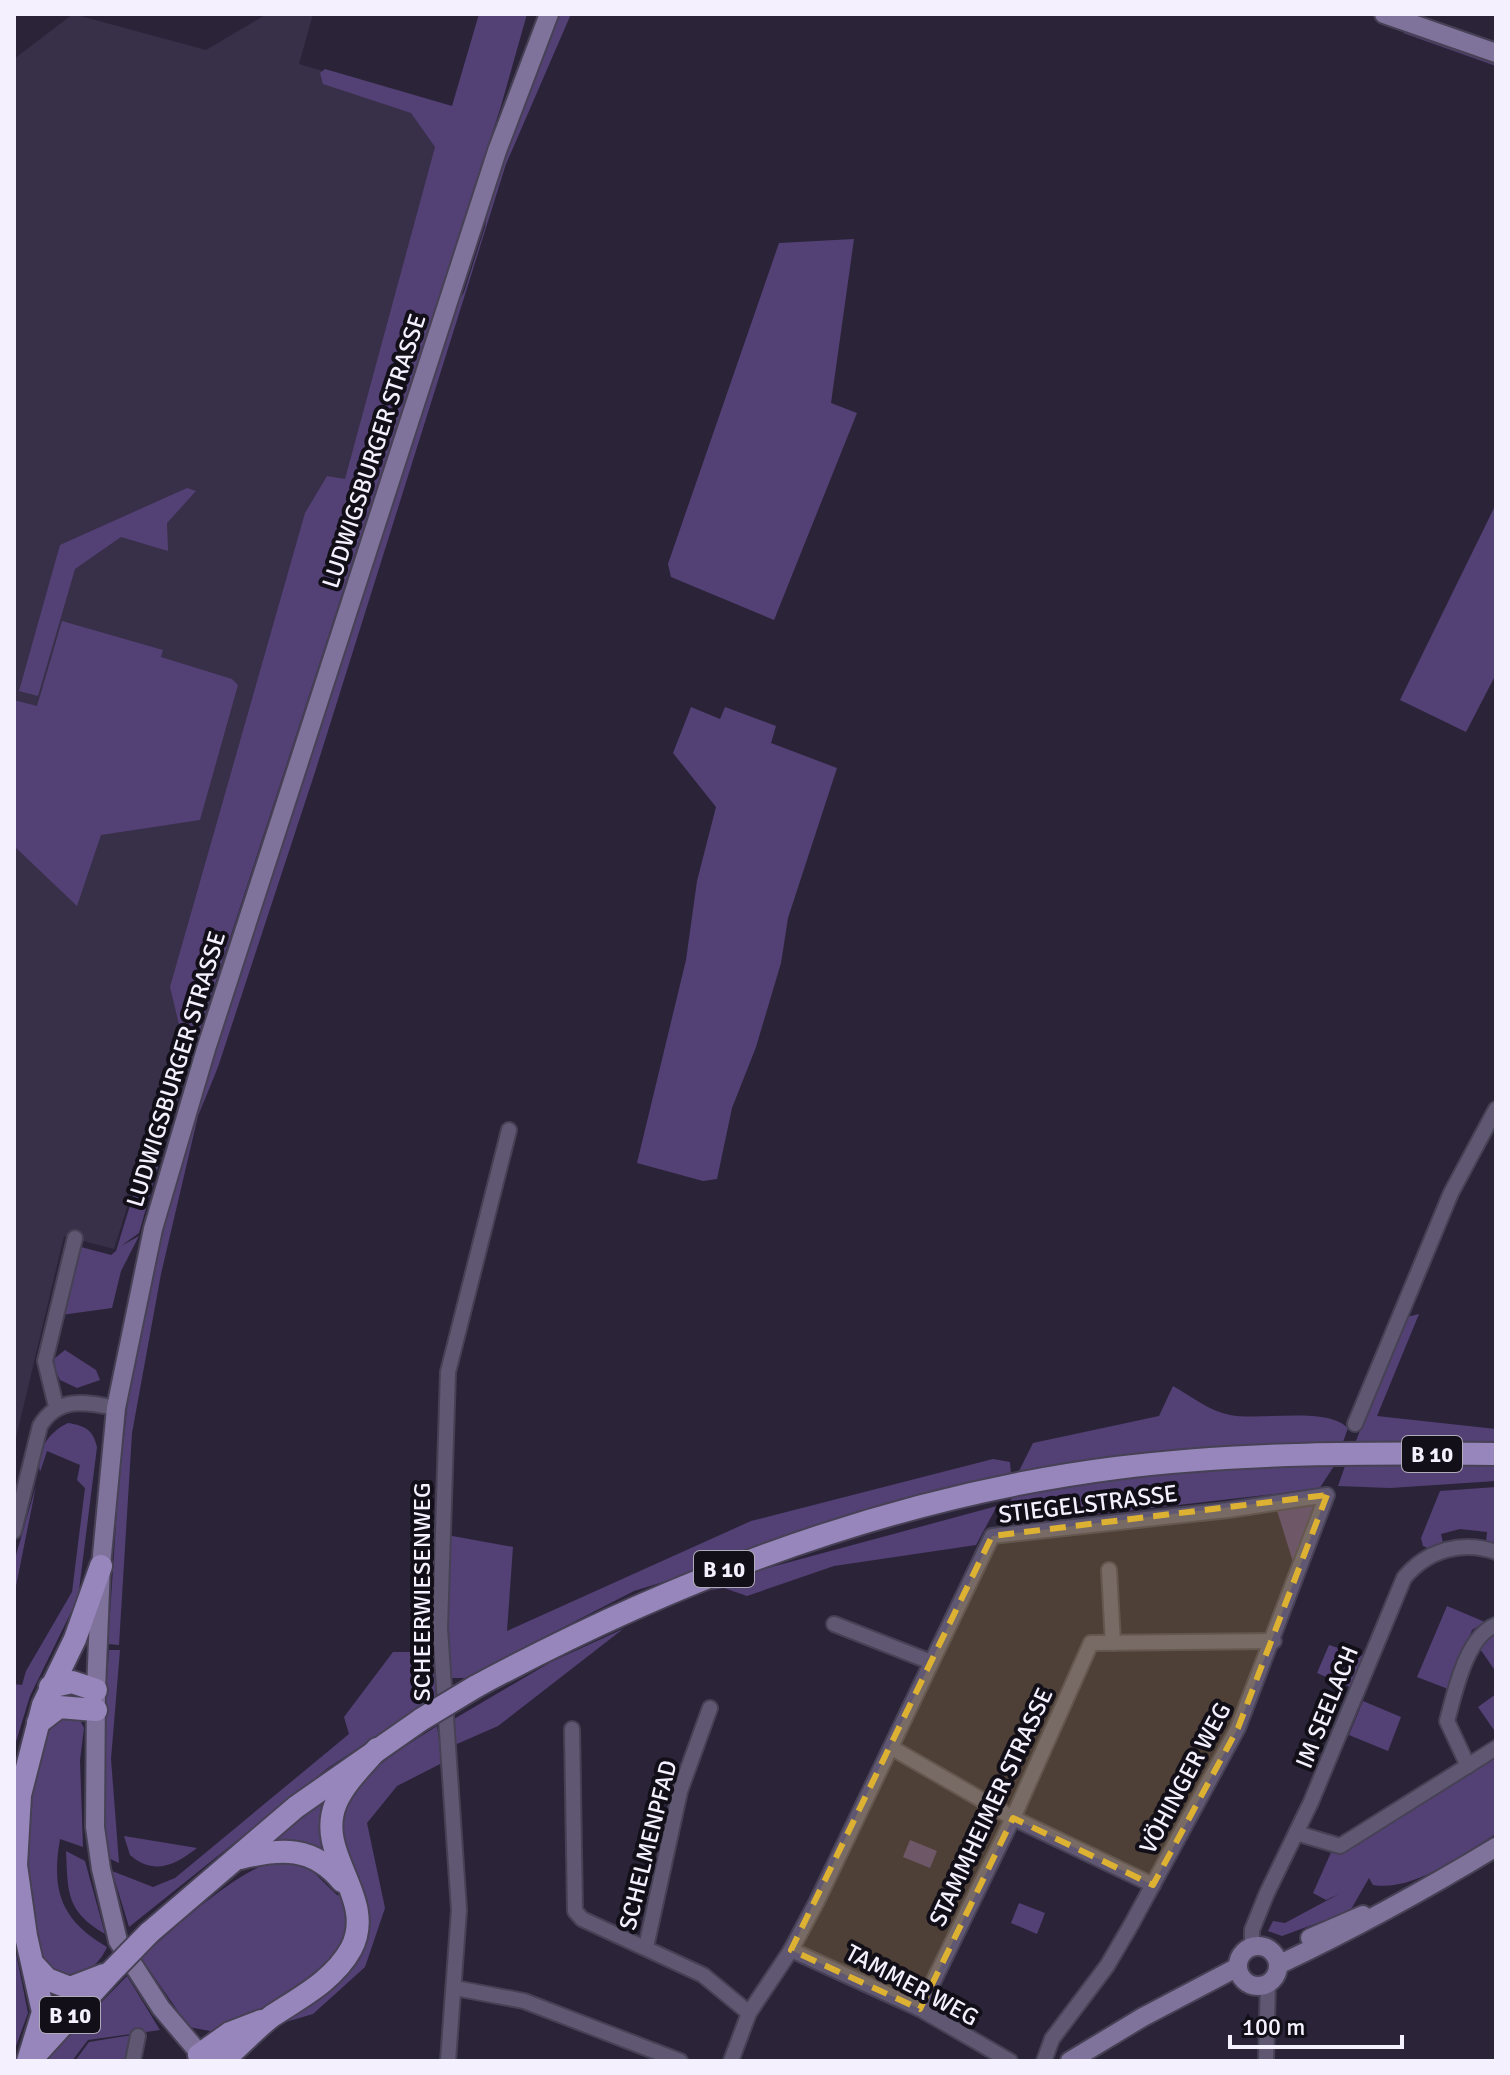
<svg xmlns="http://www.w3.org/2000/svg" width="1510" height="2075" viewBox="0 0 1510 2075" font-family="Signika,sans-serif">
	<rect width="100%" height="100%" fill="#2b2439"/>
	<!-- built -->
	<polygon fill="#382f49" points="73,14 206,50 267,14 313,14 299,64 480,118 247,824 114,1249 64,1236 14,1446 14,59"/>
	<!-- green -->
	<g fill="#534075">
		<polygon points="479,14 527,14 501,106 174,1110 139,1233 121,1246 139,1236 121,1271 112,1308 61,1315 81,1247 111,1255 116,1251 182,1037 170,987 305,513 327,476 345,479 435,147 411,113 323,84 320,73 325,69 452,106"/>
		<polygon points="555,14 571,14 506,164 316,769 218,1067 198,1116 161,1274 132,1433 119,1645 108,1644 118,1493 131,1372 161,1218 448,320 464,292 485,227 491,191"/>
		<polygon points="1407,31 1496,59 1496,66 1403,33"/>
		<polygon points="854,239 831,403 857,413 774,620 671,577 668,564 779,243"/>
		<polygon points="187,488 196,491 167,523 168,551 121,537 75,569 38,696 19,691 60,545"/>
		<polygon points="1496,504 1496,674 1466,732 1400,700"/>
		<polygon points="62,621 163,650 161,657 232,679 238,685 200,820 101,835 77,906 14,846 14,700 37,706"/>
		<polygon points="691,707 720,719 725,707 776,726 771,743 837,768 788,918 781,963 756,1047 732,1108 717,1179 703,1181 637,1163 686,960 697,881 716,807 673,753"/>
		<polygon points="1419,1314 1377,1416 1496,1429 1496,1446 1356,1441 1403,1318"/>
		<polygon points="65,1350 96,1370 100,1380 77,1388 60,1380 53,1365 55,1358"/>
		<path d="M1173,1386C1191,1396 1209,1411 1230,1415C1260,1421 1326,1406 1348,1428L1343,1442L1323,1445L1018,1473L1033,1443L1159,1416Z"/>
		<path d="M68,1423C86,1426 93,1430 97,1447L78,1598L30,1696L14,1748V1684L22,1685L26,1671L72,1592L85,1488L77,1480L80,1465L47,1451L40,1472C35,1451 50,1431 68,1423Z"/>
		<polygon points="993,1459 1010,1462 1011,1474 634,1591 465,1678 448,1678 447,1535 513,1547 507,1631 751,1521"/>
		<polygon points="1496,1462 1496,1481 1390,1488 1338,1486 1345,1466"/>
		<polygon points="1305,1464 1334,1466 1319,1489 1002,1525 1004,1511 1012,1498 1039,1490 1208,1466"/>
		<polygon points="36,1486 14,1596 14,1562"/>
		<polygon points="1496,1487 1496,1544 1486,1542 1487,1532 1460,1529 1441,1534 1443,1543 1430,1549 1423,1546 1421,1538 1440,1491"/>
		<polygon points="1317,1503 1317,1513 1312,1512 1293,1562 1276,1507"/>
		<polygon points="997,1506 976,1545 834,1566 747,1596 724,1588 705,1591 716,1582"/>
		<polygon points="1447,1606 1485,1622 1472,1630 1448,1689 1417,1677"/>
		<polygon points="623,1629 498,1726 450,1747 449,1722 551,1662"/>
		<polygon points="1496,1630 1496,1672 1478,1646"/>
		<polygon points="1329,1645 1363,1656 1350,1687 1317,1673"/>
		<polygon points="109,1650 120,1650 111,1759 119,1863 106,1857 99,1794"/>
		<polygon points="393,1652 437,1652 438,1695 328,1768 129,1927 112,1871 153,1887 175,1878 349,1734 344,1717"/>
		<polygon points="1496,1694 1496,1733 1478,1707"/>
		<polygon points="1363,1701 1401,1717 1388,1751 1349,1735"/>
		<path d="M49,1716H78L84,1728L80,1760L83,1847L60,1839C51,1891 61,1920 107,1947C97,1969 83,1974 60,1978L41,1960L24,1844L28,1802Z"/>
		<path d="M437,1726L442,1763L397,1786L367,1823L385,1908L365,1967L313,2014L282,2023L335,1985L358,1958C353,1927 331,1829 344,1805C364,1770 404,1747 437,1726Z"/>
		<path d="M1496,1756V1834C1462,1854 1414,1892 1373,1885L1369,1878L1350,1911L1282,1936L1268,1931L1273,1921L1285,1923L1339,1894L1326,1900L1313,1893L1333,1848Z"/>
		<polygon points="329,1792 327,1854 271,1844 275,1834"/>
		<path d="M124,1836L197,1848C175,1865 154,1876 130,1855Z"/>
		<polygon points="910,1840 937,1851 930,1868 903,1857"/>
		<path d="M66,1851L85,1861L105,1934C66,1911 68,1893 66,1851Z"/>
		<path d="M280,1860L306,1865L337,1895L344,1896L350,1913L341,1951L303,1988L215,2032L189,2027L141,1958C173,1929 239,1867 280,1860Z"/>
		<polygon points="1019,1903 1045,1913 1037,1934 1011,1923"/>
		<polygon points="14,1943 28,2013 16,2046 14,2038"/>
		<polygon points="127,1976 160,2030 88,2040 72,2061 44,2061"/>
		<polygon points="138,2034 132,2061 75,2061 89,2042"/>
	</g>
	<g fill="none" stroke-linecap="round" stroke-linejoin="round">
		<defs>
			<g id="street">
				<polyline points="56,1406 45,1361 75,1238"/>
				<polyline points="1355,1424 1451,1193 1496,1109"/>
				<path d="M14,1531L40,1426C58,1396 86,1402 116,1408"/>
				<polyline points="1109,1570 1113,1643"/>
				<polyline points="834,1624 931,1662"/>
				<polyline points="572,1729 575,1911 582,1919 703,1975 749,2013"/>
				<polyline points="892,1748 1013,1818 1153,1885"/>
				<path d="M1468,1766L1447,1721C1455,1692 1466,1636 1496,1625"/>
				<polyline points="1296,1833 1340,1846 1496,1748"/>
				<polyline points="646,1947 680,1791 710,1708"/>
				<path d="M1252,1947V1930L1267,1893L1311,1802L1404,1578C1427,1550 1462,1540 1496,1552"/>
				<polyline points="791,1950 920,2009 1010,2061"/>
				<polyline points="455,1988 524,2001 680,2061"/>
				<polyline points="920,2009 1013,1818 1091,1643 1274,1641"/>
				<polyline points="133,2061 138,2036"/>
				<polyline points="448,2061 459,1910 440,1628 448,1372 509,1130"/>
				<polyline points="731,2061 749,2013 791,1950 817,1901 992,1536 1228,1510 1327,1495 1238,1728 1131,1925 1107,1966 1052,2039 1044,2061"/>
				<polyline points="1266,2061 1268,1982"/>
			</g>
			<g id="secondary">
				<polyline points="1384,14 1496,53"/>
				<polyline points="1310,1938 1363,1915"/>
				<circle cx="1258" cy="1966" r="20"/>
				<path d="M1278,1965C1352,1930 1425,1890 1496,1847"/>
				<polyline points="206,2061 161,2008 118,1941 101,1869 95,1827 96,1690 101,1566 116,1408 153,1229 206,1049 497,151 549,14"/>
				<polyline points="1070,2061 1143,2017 1238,1967"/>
			</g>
			<g id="primary">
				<polyline points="50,1687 72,1682 96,1690"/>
				<path d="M475,1687C675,1579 889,1497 1116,1468C1243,1452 1369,1453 1496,1454"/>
				<polyline points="38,1723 59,1707 96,1710"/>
				<path d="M240,1858C281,1848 313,1846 342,1881"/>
				<polyline points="149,1933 296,1807 422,1719"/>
				<polyline points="35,1966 47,1979 70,1988 104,1975"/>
				<polyline points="37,2053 112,1971"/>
				<polyline points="199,2055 230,2033 261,2021"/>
				<polyline points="28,2061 43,2012 26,1936 16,1865 20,1795 43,1705 75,1639 101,1566"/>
				<path d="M222,2061C239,2047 255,2029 272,2016C301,1997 334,1980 351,1949C378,1898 314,1855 336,1803C345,1782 363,1766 377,1749"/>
			</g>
		</defs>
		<!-- street casing -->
		<use href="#street" stroke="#474155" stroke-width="18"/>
		<!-- secondary casing -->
		<use href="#secondary" stroke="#474155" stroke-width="22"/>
		<!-- primary casing -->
		<use href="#primary" stroke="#474155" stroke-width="26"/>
		<!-- street -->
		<use href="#street" stroke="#605872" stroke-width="14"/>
		<!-- secondary -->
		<use href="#secondary" stroke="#7f729b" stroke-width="18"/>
		<!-- primary -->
		<use href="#primary" stroke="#9786bb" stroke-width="22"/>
		<defs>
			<g id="primary-bridge">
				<polyline points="422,1719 475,1687"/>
				<polyline points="112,1971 149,1933"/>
			</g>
		</defs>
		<!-- primary-bridge casing -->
		<use href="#primary-bridge" stroke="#474155" stroke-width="26" stroke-linecap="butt"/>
		<!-- primary-bridge -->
		<use href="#primary-bridge" stroke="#9786bb" stroke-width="22"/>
	</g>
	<!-- marked area -->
	<path fill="#ddb233" fill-opacity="0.2" stroke="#ddb233" stroke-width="6" stroke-dasharray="16 10" stroke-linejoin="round" d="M1327,1495L1238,1728L1153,1885L1013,1818L920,2009L791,1950L992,1536Z"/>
	<g text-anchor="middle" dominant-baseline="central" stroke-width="8" stroke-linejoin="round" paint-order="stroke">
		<!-- shield labels -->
		<g fill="#120f18" stroke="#b0acb9" stroke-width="2">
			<rect x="1402" y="1436" width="60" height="36" rx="6"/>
			<rect x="694" y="1551" width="60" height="36" rx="6"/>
			<rect x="40" y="1997" width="60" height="36" rx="6"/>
		</g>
		<g font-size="22" font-weight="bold" fill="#f4f0fe">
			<text x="1432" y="1454">B 10</text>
			<text x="724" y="1569">B 10</text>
			<text x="70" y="2015">B 10</text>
		</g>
		<!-- street labels -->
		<g font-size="24" fill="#f4f0fe" stroke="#120f18">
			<text transform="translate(374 451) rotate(-72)">LUDWIGSBURGER STRASSE</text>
			<text transform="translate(176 1069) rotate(-73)">LUDWIGSBURGER STRASSE</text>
			<text transform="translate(1088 1504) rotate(-7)">STIEGELSTRASSE</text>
			<text transform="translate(422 1592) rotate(-90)">SCHEERWIESENWEG</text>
			<text transform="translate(1327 1707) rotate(-68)">IM SEELACH</text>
			<text transform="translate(1185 1778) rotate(-62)">VÖHINGER WEG</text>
			<text transform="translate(991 1807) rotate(-65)">STAMMHEIMER STRASSE</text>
			<text transform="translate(648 1845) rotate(-76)">SCHELMENPFAD</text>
			<text transform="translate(912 1985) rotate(28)">TAMMER WEG</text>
		</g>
	</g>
	<!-- border -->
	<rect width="1510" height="2075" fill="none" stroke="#f4f0fe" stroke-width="32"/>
	<!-- scale -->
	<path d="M1230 2035v12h172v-12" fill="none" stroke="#f4f0fe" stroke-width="4"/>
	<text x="1242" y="2035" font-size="24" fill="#f4f0fe" stroke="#120f18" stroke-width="6" paint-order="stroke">100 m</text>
</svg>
